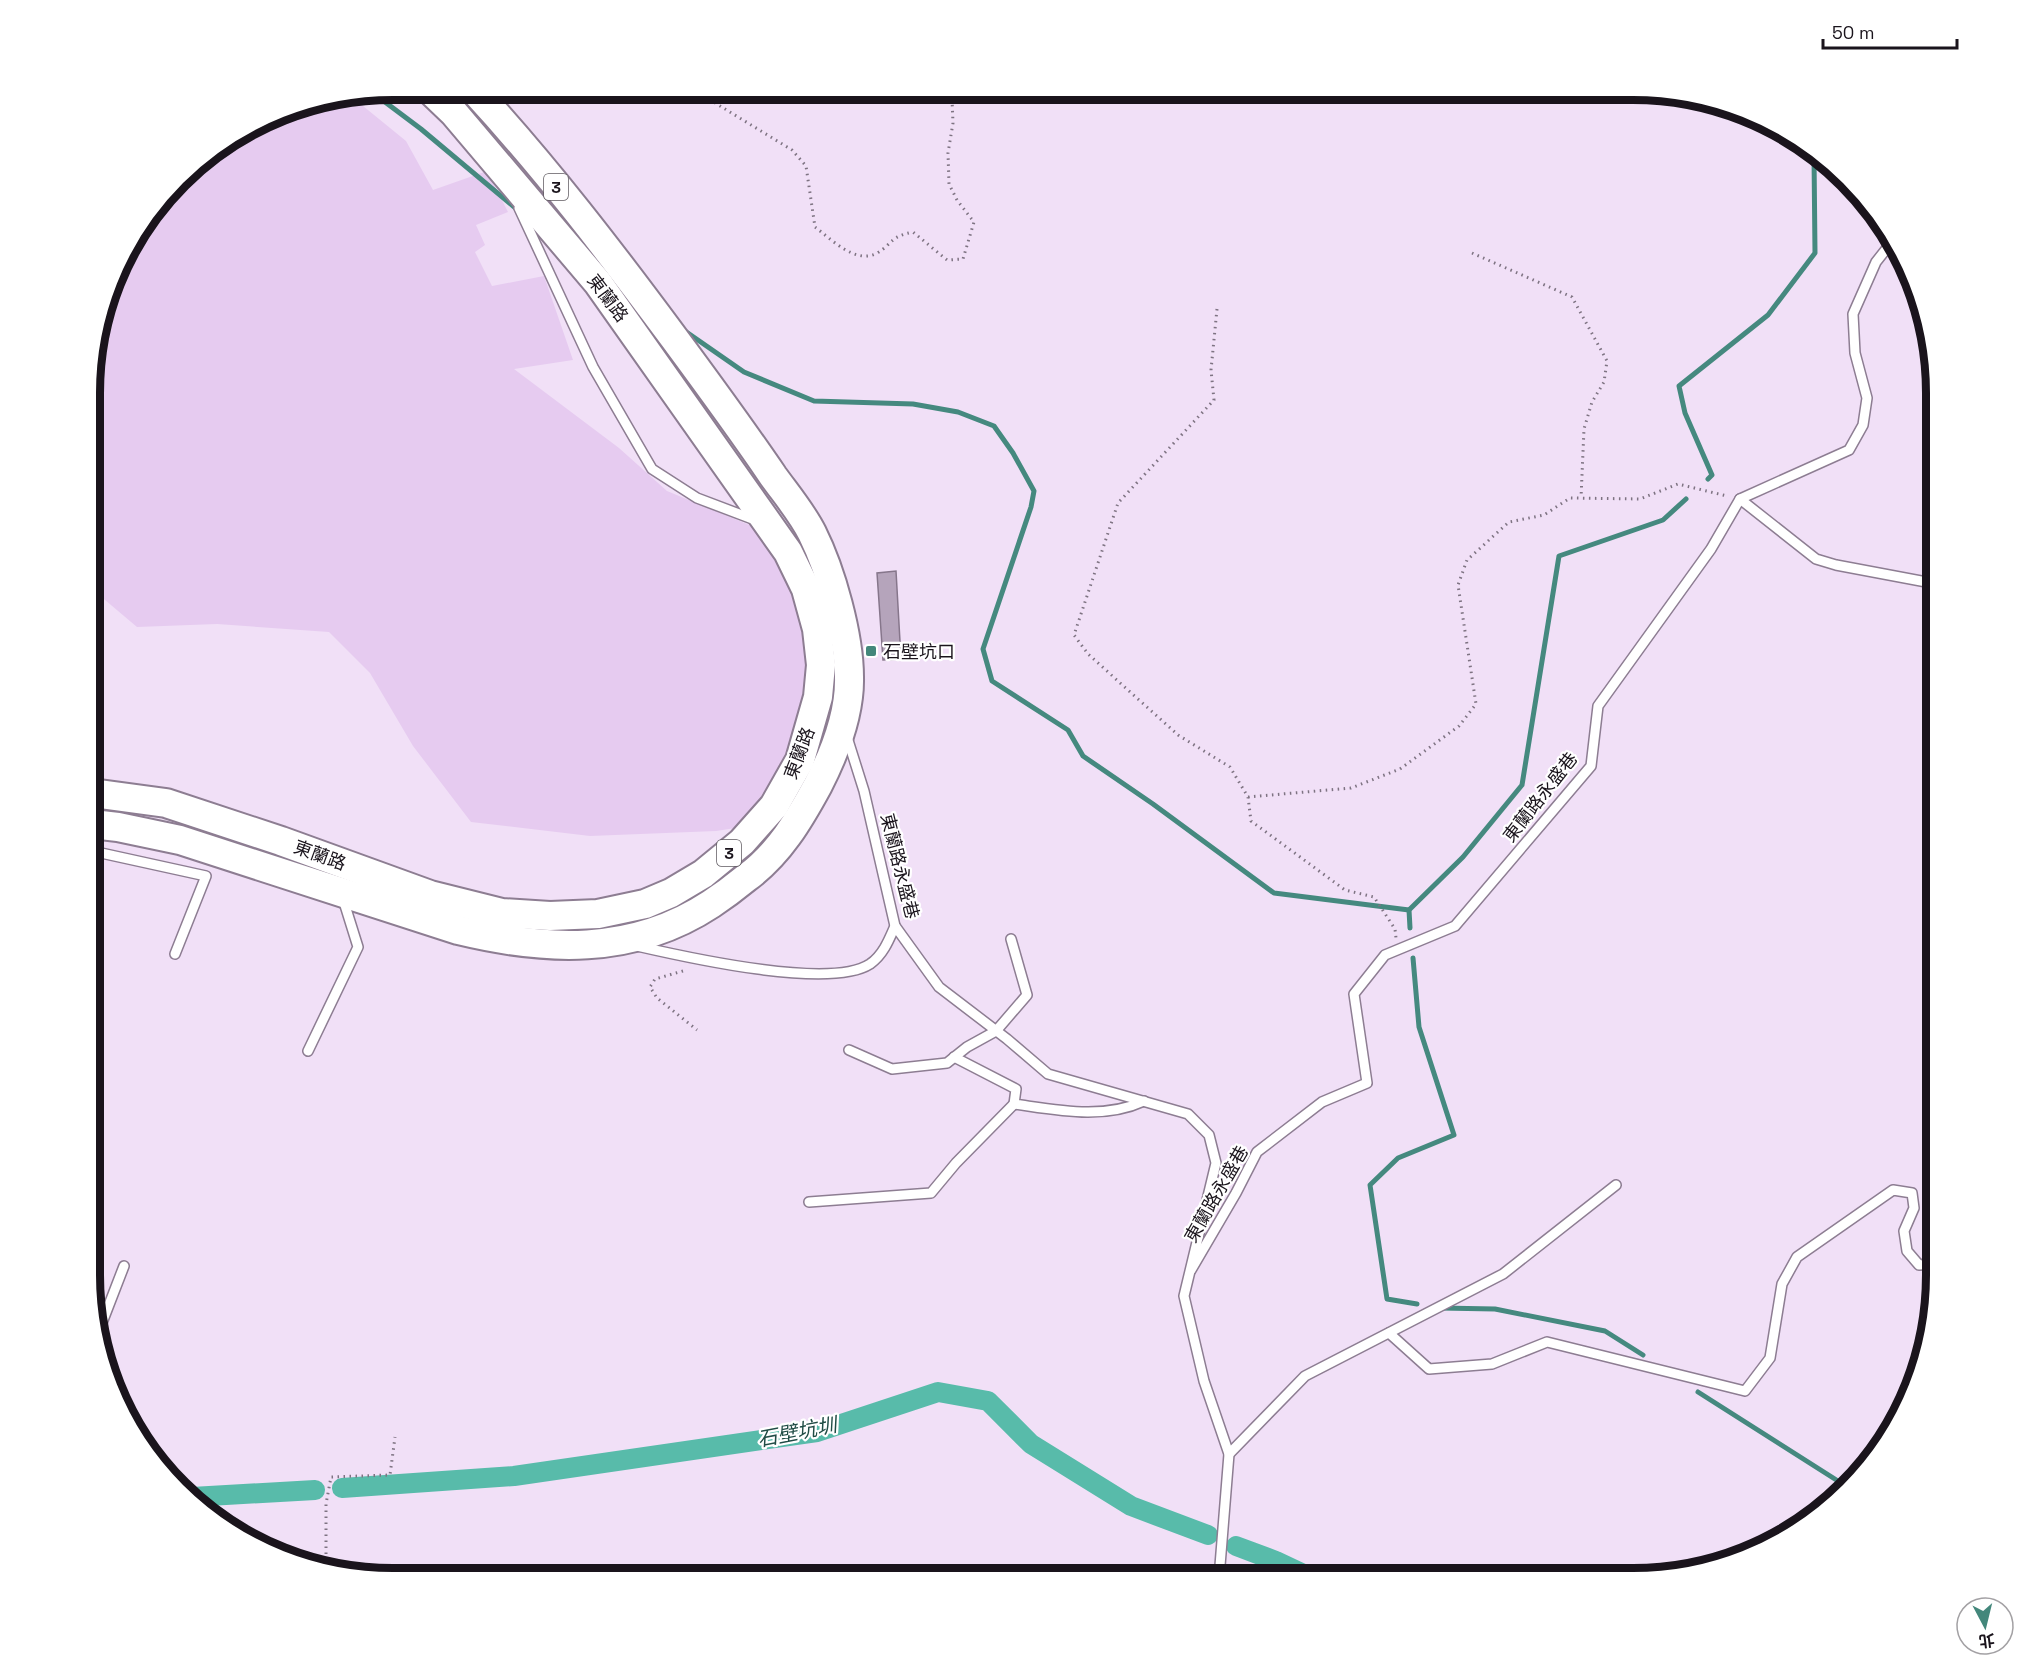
<svg xmlns="http://www.w3.org/2000/svg" width="2027" height="1668" viewBox="0 0 2027 1668" font-family="'Space Grotesk','Noto Sans TC',sans-serif">
	<rect width="100%" height="100%" fill="#f1e0f7"/>
	<!-- green -->
	<polygon fill="#e6cbf0" points="352,97 406,141 433,190 487,171 508,212 476,225 485,245 475,252 492,286 544,276 573,360 514,369 619,448 667,491 759,529 808,616 809,671 803,728 749,826 716,831 590,836 471,822 413,746 370,673 329,632 217,624 137,627 92,589 93,354 131,242 194,165 296,106"/>
	<g fill="none" stroke-linecap="round" stroke-linejoin="round">
		<!-- stream -->
		<g stroke="#45897f" stroke-width="5">
			<polyline points="373,93 421,129 519,211"/>
			<polyline points="682,329 744,372 814,401 913,404 958,412 994,426 1013,453 1034,491 1031,507 983,649 992,681 1068,730 1083,756 1153,804 1274,893 1409,910"/>
			<polyline points="1708,479 1712,475 1685,413 1679,386 1768,315 1815,253 1814,156"/>
			<polyline points="1410,928 1409,910 1463,857 1522,785 1559,556 1663,520 1686,499"/>
			<polyline points="1413,958 1419,1027 1454,1135 1398,1158 1370,1185 1387,1299 1417,1304"/>
			<polyline points="1440,1308 1495,1309 1605,1331 1643,1355"/>
			<polyline points="1698,1392 1849,1488"/>
		</g>
		<!-- canal -->
		<g stroke="#58bbaa" stroke-width="20">
			<polyline points="342,1488 514,1476 817,1432 938,1392 988,1401 1031,1444 1131,1506 1208,1535"/>
			<polyline points="192,1497 315,1490"/>
			<polyline points="1236,1546 1276,1561 1312,1578"/>
		</g>
	</g>
	<!-- building -->
	<polygon fill="#b5a4bb" stroke="#86768b" stroke-width="1.5" points="896,571 901,659 883,660 877,573"/>
	<g fill="none" stroke-linecap="round" stroke-linejoin="round">
		<defs>
			<g id="lane">
				<polyline points="519,208 593,367 652,469 697,498 755,520"/>
				<polyline points="1740,499 1816,559 1836,565 1937,584"/>
				<polyline points="847,737 864,791 895,926 939,987 1007,1039 1048,1074 1188,1114 1209,1135 1216,1163 1184,1296 1204,1381 1229,1454 1219,1578"/>
				<polyline points="92,851 206,876 175,954"/>
				<path d="M637,946C685,957 830,990 870,964C883,955 889,940 895,926"/>
				<polyline points="849,1050 892,1069 947,1063 967,1047 996,1031 1027,995 1011,939"/>
				<polyline points="308,1051 358,947 343,899"/>
				<path d="M954,1057L1016,1089L1014,1104C1057,1110 1103,1120 1144,1101"/>
				<polyline points="809,1202 931,1193 956,1163 1014,1104"/>
				<polyline points="1191,1270 1236,1193 1257,1152 1322,1102 1367,1083 1354,994 1385,955 1455,926 1591,766 1598,706 1711,549 1740,499 1849,450 1863,425 1867,398 1855,353 1853,314 1876,262 1891,243"/>
				<polyline points="100,1328 124,1266"/>
				<polyline points="1389,1333 1429,1369 1492,1364 1547,1342 1745,1391 1770,1358 1782,1284 1797,1257 1893,1190 1912,1193 1914,1208 1904,1231 1907,1251 1919,1265 1936,1264"/>
				<polyline points="1229,1454 1305,1376 1503,1274 1616,1185"/>
			</g>
			<g id="primary">
				<polyline points="92,793 166,803 281,841 430,895 502,913 550,916 598,914 645,904 671,893 703,874 742,842 774,806 800,760 818,697 821,665 817,629 806,589 788,552 598,283 454,113 430,90"/>
				<path d="M92,824L118,827L180,840L458,930C545,951 632,956 711,904C723,896 735,887 746,878C779,854 799,820 818,785C835,752 850,714 849,677C849,635 831,571 812,533C802,513 786,494 773,476C741,429 708,384 674,338C611,253 546,168 474,90"/>
			</g>
		</defs>
		<!-- lane casing -->
		<use href="#lane" stroke="#8d7d92" stroke-width="12"/>
		<!-- primary casing -->
		<use href="#primary" stroke="#8d7d92" stroke-width="32"/>
		<!-- path -->
		<g stroke="#7e7382" stroke-width="3" stroke-dasharray="1.5 4.5" stroke-linecap="butt">
			<path d="M694,90L792,150L806,166L815,227C831,239 856,265 877,253C894,243 889,237 913,232L947,260L963,259L974,222L957,200L949,184L948,153L953,123L952,99"/>
			<polyline points="1472,253 1572,297 1607,361 1604,382 1592,402 1584,429 1581,498"/>
			<polyline points="1217,309 1211,370 1214,400 1118,503 1074,635 1088,654 1178,735 1230,767 1248,797 1251,821 1345,890 1374,897 1395,929 1396,938"/>
			<polyline points="1248,797 1351,788 1400,769 1459,726 1476,704 1458,585 1467,560 1509,522 1544,515 1570,498 1640,499 1678,484 1727,496"/>
			<polyline points="683,971 655,979 650,987 657,998 697,1030"/>
			<polyline points="326,1566 326,1504 331,1477 390,1475 395,1437"/>
		</g>
		<!-- lane -->
		<use href="#lane" stroke="#fff" stroke-width="9"/>
		<!-- primary -->
		<use href="#primary" stroke="#fff" stroke-width="28"/>
	</g>
	<!-- markers -->
	<rect fill="#43877b" stroke="#fff" stroke-width="2" x="865" y="645" width="12" height="12" rx="3"/>
	<g text-anchor="middle" dominant-baseline="central" stroke-width="4.5" stroke-linejoin="round" paint-order="stroke">
		<!-- shield labels -->
		<g fill="#fff" stroke="#5f5a60" stroke-width="1.5">
			<rect x="544" y="174" width="24" height="26" rx="4.5"/>
			<rect x="717" y="840" width="24" height="26" rx="4.5"/>
		</g>
		<g font-size="16" font-weight="bold" fill="#1a141c">
			<text x="556" y="187">3</text>
			<text x="729" y="853">3</text>
		</g>
		<!-- street labels -->
		<g font-size="18" fill="#1a141c" stroke="#fff">
			<text transform="translate(608 298) rotate(53)">東蘭路</text>
			<text transform="translate(799 753) rotate(-69)">東蘭路</text>
			<text transform="translate(1540 797) rotate(-52)">東蘭路永盛巷</text>
			<text transform="translate(320 855) rotate(20)">東蘭路</text>
			<text transform="translate(900 866) rotate(76)">東蘭路永盛巷</text>
			<text transform="translate(1216 1194) rotate(-60)">東蘭路永盛巷</text>
		</g>
		<!-- poi labels -->
		<g font-size="18" fill="#1a141c" stroke="#fff" text-anchor="start">
			<text x="883" y="651">石壁坑口</text>
		</g>
		<!-- water labels -->
		<g font-size="20" font-style="italic" fill="#204c45" stroke="#fff">
			<text transform="translate(797 1432) rotate(-11)">石壁坑圳</text>
		</g>
	</g>
	<!-- crop -->
	<path d="M0 0H2027V1668H0ZM393 100H1633A293 293 0 0 1 1926 393V1275A293 293 0 0 1 1633 1568H393A293 293 0 0 1 100 1275V393A293 293 0 0 1 393 100Z" fill="#fff" fill-rule="evenodd"/>
	<path fill="none" stroke="#1a141c" stroke-width="8" d="M393 100H1633A293 293 0 0 1 1926 393V1275A293 293 0 0 1 1633 1568H393A293 293 0 0 1 100 1275V393A293 293 0 0 1 393 100Z"/>
	<!-- north arrow -->
	<g transform="translate(1985 1626) rotate(173)"><circle r="28" fill="#ffffff" stroke="#a3a1a4" stroke-width="1.5"/>
	<path d="M0-4.5L10 22L0 15L-10 22Z" fill="#43877b"/>
	<text y="-9" font-size="16" font-weight="bold" text-anchor="middle" fill="#1a141c">北</text>
	</g>
	<!-- scale -->
	<path d="M1823 39v9h134v-9" fill="none" stroke="#1a141c" stroke-width="3"/>
	<text x="1832" y="39" font-size="18" fill="#1a141c" stroke="#ffffff" stroke-width="4.5" paint-order="stroke">50 m</text>
</svg>
